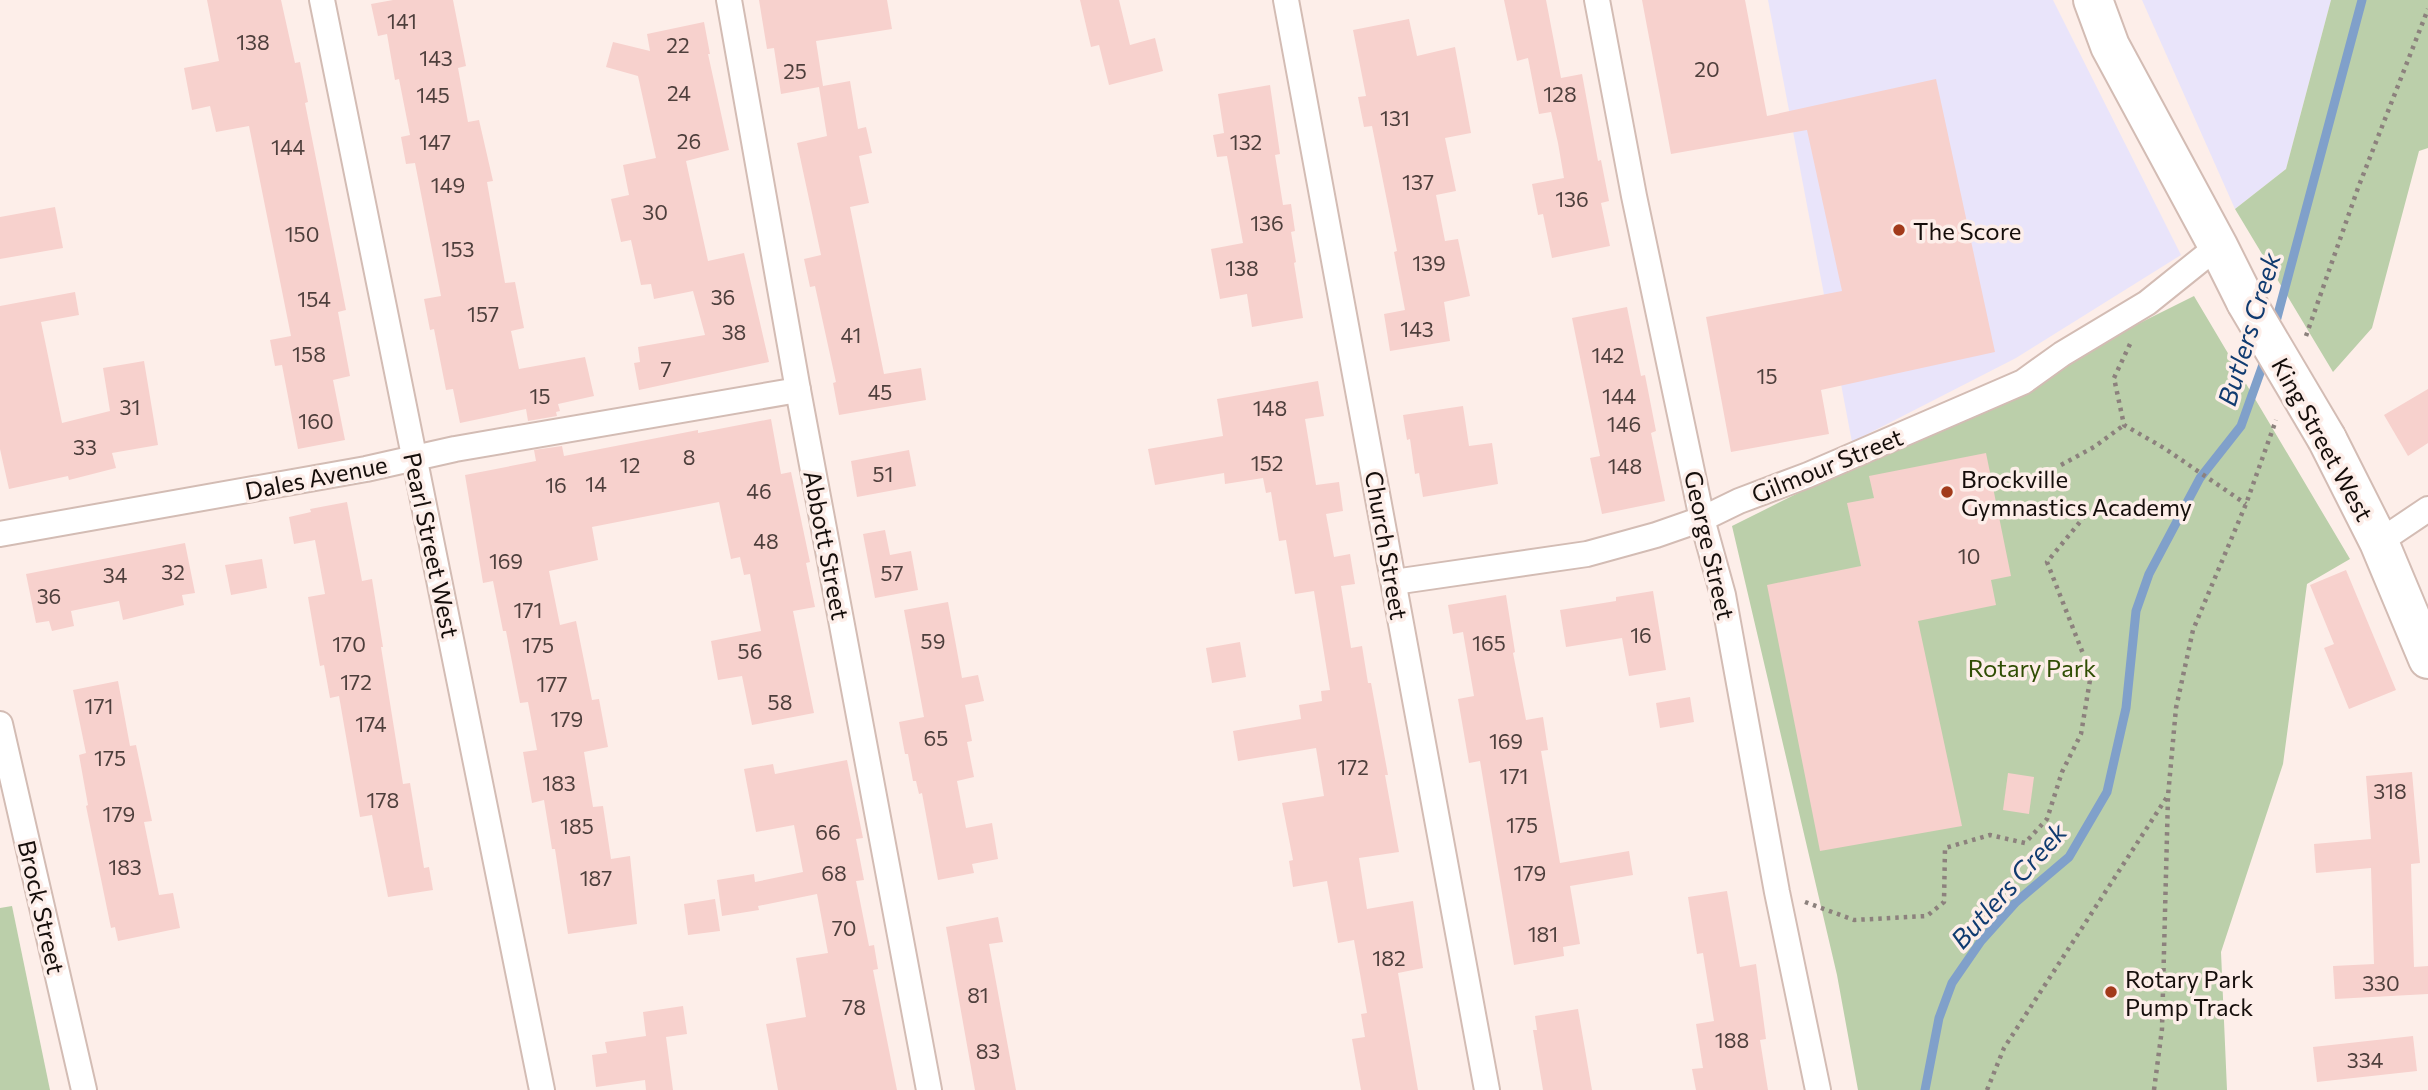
<svg xmlns="http://www.w3.org/2000/svg" width="2428" height="1090" viewBox="0 0 2428 1090" font-family="Commissioner,sans-serif">
	<rect width="100%" height="100%" fill="#fdeee9"/>
	<!-- commercial -->
	<g fill="#e9e4fa">
		<polygon points="1768,0 2053,0 2181,255 2016,358 1852,442"/>
		<polygon points="2142,0 2331,0 2286,169 2235,209"/>
	</g>
	<!-- green -->
	<g fill="#bbcfaa">
		<polygon points="2331,0 2428,0 2428,148 2419,151 2372,328 2333,372 2235,209 2286,169"/>
		<polygon points="2194,296 2350,559 2307,584 2283,764 2221,952 2227,1090 1858,1090 1837,975 1732,526"/>
		<polygon points="12,906 50,1090 0,1090 0,908"/>
	</g>
	<g fill="none" stroke-linecap="round" stroke-linejoin="round">
		<!-- stream -->
		<g stroke="#80a0ca" stroke-width="9">
			<polyline points="2274,329 2362,0"/>
			<polyline points="1925,1090 1939,1018 1952,983 1981,941 2016,902 2069,857 2107,792 2126,708 2136,611 2149,574 2200,478 2241,426 2265,359"/>
		</g>
	</g>
	<!-- building -->
	<g fill="#f7d1cd">
		<polygon points="207,0 281,0 295,63 300,62 308,102 305,103 346,310 338,312 350,376 333,380 345,440 298,449 282,365 275,366 270,340 291,336 249,126 216,132 210,106 192,110 184,68 219,61"/>
		<polygon points="393,0 453,0 466,66 458,68 468,122 479,120 493,181 487,182 505,283 515,282 524,328 511,331 519,369 585,357 594,396 558,404 560,411 556,412 557,416 528,421 526,409 460,423 453,389 446,390 434,329 430,330 424,299 441,296 415,163 406,164 401,137 410,135 399,79 395,80 387,34 378,36 371,4"/>
		<polygon points="759,0 887,0 892,29 816,41 823,86 850,81 858,129 866,127 872,153 859,156 869,203 850,207 884,374 921,368 926,400 839,415 833,383 836,382 815,286 810,287 804,259 821,255 797,143 827,136 819,87 781,94 774,48 767,49"/>
		<polygon points="1080,0 1119,0 1130,45 1155,38 1163,71 1109,85 1099,45 1091,47"/>
		<polygon points="1504,0 1546,0 1561,78 1582,74 1598,161 1601,160 1609,201 1601,203 1610,246 1552,258 1543,214 1538,215 1532,184 1564,178 1558,143 1551,112 1539,114 1528,58 1517,61"/>
		<polygon points="1642,0 1745,0 1767,116 1936,79 1995,352 1821,390 1829,434 1731,452 1706,317 1842,291 1807,130 1671,154"/>
		<polygon points="1409,19 1417,56 1455,47 1471,133 1445,138 1456,191 1436,195 1445,241 1458,239 1470,296 1444,302 1450,341 1390,351 1384,314 1405,310 1394,252 1397,251 1372,126 1364,127 1358,97 1366,96 1353,30"/>
		<polygon points="704,22 710,54 708,54 729,150 686,161 708,261 744,253 769,362 639,390 634,363 640,362 638,347 705,335 693,291 654,299 651,284 641,285 631,240 621,242 611,199 629,195 623,165 656,158 638,76 606,67 613,42 650,51 647,34"/>
		<polygon points="1270,85 1280,154 1275,155 1283,205 1291,204 1295,231 1291,232 1296,262 1294,263 1303,318 1252,327 1247,294 1220,299 1211,249 1243,243 1227,156 1217,157 1213,135 1224,133 1218,94"/>
		<polygon points="55,207 63,248 0,259 0,217"/>
		<polygon points="75,292 79,315 41,322 62,423 110,411 103,368 144,361 158,445 112,453 116,468 69,480 68,476 9,489 0,449 0,306"/>
		<polygon points="1627,307 1641,376 1645,375 1656,431 1651,433 1665,501 1602,514 1590,458 1600,456 1572,318"/>
		<polygon points="1318,381 1324,416 1305,419 1316,485 1339,482 1343,511 1326,514 1334,557 1350,554 1355,584 1341,586 1351,648 1362,646 1368,683 1371,683 1388,775 1385,775 1399,852 1359,858 1367,909 1413,901 1423,968 1398,973 1418,1090 1361,1090 1352,1039 1365,1037 1361,1014 1367,1013 1354,940 1338,943 1327,881 1293,887 1289,861 1293,860 1282,803 1324,796 1316,748 1238,761 1233,731 1301,719 1299,705 1322,701 1321,691 1330,690 1314,591 1295,594 1286,540 1279,541 1271,492 1266,493 1263,478 1225,484 1224,473 1155,485 1148,449 1223,436 1217,399"/>
		<polygon points="2428,389 2428,443 2408,456 2384,415"/>
		<polygon points="1463,406 1469,446 1492,443 1498,484 1423,497 1419,473 1415,474 1410,439 1407,440 1403,415"/>
		<polygon points="771,419 781,474 791,472 810,562 806,563 815,607 793,611 814,713 752,725 742,676 718,680 711,641 761,631 750,574 744,575 740,557 731,559 719,502 592,527 598,560 549,571 560,625 576,621 592,700 599,699 608,747 584,752 593,807 603,806 611,859 630,856 637,924 568,934 555,849 552,849 544,800 532,803 523,752 537,750 528,702 520,703 506,631 503,631 493,581 483,583 465,475 536,461 534,450 562,446 564,456 698,430 698,433"/>
		<polygon points="909,450 916,486 857,497 851,461"/>
		<polygon points="1986,453 2011,576 1991,580 1996,605 1918,621 1962,826 1820,851 1767,585 1861,566 1847,503 1874,498 1869,476"/>
		<polygon points="347,502 362,581 372,579 383,647 381,647 403,784 410,783 424,868 429,867 433,890 388,897 372,815 360,817 339,696 330,698 324,665 320,666 308,597 325,594 315,540 294,544 289,517 311,512 310,509"/>
		<polygon points="885,530 890,555 911,551 918,590 875,598 863,534"/>
		<polygon points="185,543 195,593 182,595 184,605 123,620 119,601 71,611 74,626 52,631 49,621 36,623 26,574"/>
		<polygon points="262,559 267,588 231,595 225,565"/>
		<polygon points="2346,570 2396,690 2349,709 2324,648 2334,644 2310,585"/>
		<polygon points="1653,591 1666,670 1629,676 1622,638 1566,647 1560,610 1616,601 1616,597"/>
		<polygon points="1506,595 1515,652 1513,653 1526,720 1543,717 1548,750 1541,751 1560,863 1629,851 1633,875 1570,886 1580,944 1563,947 1564,956 1514,965 1480,761 1469,763 1458,699 1474,696 1463,632 1453,634 1448,605"/>
		<polygon points="948,602 962,678 978,675 984,701 965,705 972,741 967,742 974,777 957,781 966,828 992,823 998,859 972,864 974,873 938,880 922,793 919,794 916,781 913,781 908,754 905,754 899,722 924,717 904,610"/>
		<polygon points="1240,642 1246,677 1212,683 1206,648"/>
		<polygon points="118,681 130,746 136,745 152,821 144,822 159,895 173,893 180,928 118,941 115,927 111,928 86,806 88,805 79,755 86,753 73,690"/>
		<polygon points="1690,697 1694,722 1660,728 1656,703"/>
		<polygon points="847,760 863,838 856,839 864,880 856,881 869,946 874,945 878,969 873,970 897,1090 778,1090 766,1024 806,1017 796,958 828,953 817,894 758,906 759,910 722,916 717,880 754,874 755,882 803,872 794,825 756,832 744,769 773,764 775,774"/>
		<polygon points="2412,772 2420,863 2411,864 2414,967 2428,966 2428,994 2335,999 2333,966 2374,964 2371,868 2316,873 2314,844 2371,839 2366,776"/>
		<polygon points="2008,773 2034,777 2029,814 2003,810"/>
		<polygon points="1727,891 1740,967 1756,964 1766,1039 1760,1040 1768,1090 1696,1090 1692,1069 1703,1068 1696,1024 1714,1021 1703,953 1697,954 1688,897"/>
		<polygon points="715,899 720,931 688,935 684,904"/>
		<polygon points="998,917 1003,942 989,944 1016,1090 975,1090 946,927"/>
		<polygon points="683,1006 687,1034 666,1037 673,1090 646,1090 645,1080 596,1087 592,1055 607,1053 605,1042 646,1036 643,1012"/>
		<polygon points="1578,1009 1592,1090 1543,1090 1533,1030 1537,1030 1535,1016"/>
		<polygon points="2413,1036 2417,1071 2317,1082 2313,1047"/>
	</g>
	<g fill="none" stroke-linecap="round" stroke-linejoin="round">
		<defs>
			<g id="street">
				<polyline points="322,0 542,1090"/>
				<polyline points="729,0 798,390 929,1090"/>
				<polyline points="1286,0 1487,1090"/>
				<polyline points="1597,0 1634,196 1702,519 1723,595 1777,892 1818,1090"/>
				<polyline points="0,534 366,469 455,449 798,390"/>
				<polyline points="2379,542 2428,509"/>
				<polyline points="1394,582 1587,554 1656,535 1702,519 1739,501 1808,475 2023,382 2062,354 2147,303 2218,246"/>
				<polyline points="0,724 84,1090"/>
			</g>
			<g id="primary">
				<polyline points="2093,0 2110,46 2218,246 2246,302"/>
				<polyline points="2327,439 2379,542 2428,659"/>
			</g>
		</defs>
		<!-- street casing -->
		<use href="#street" stroke="#d3bcb4" stroke-width="28"/>
		<!-- primary casing -->
		<use href="#primary" stroke="#d3bcb4" stroke-width="42"/>
		<!-- path -->
		<g stroke="#8c817d" stroke-width="4.5" stroke-dasharray="3.5 5" stroke-linecap="butt">
			<polyline points="2306,336 2358,188 2428,9"/>
			<polyline points="2130,344 2114,378 2124,425 2164,448 2246,504"/>
			<polyline points="2061,465 2094,447 2124,425"/>
			<polyline points="1805,902 1854,920 1927,916 1944,902 1945,848 1990,835 2025,843 2047,819 2062,772 2081,734 2091,674 2047,562 2084,517"/>
			<polyline points="1987,1090 2004,1048 2167,797"/>
			<polyline points="2154,1090 2162,1029 2168,796 2176,708 2193,630 2246,504 2276,420"/>
		</g>
		<!-- street -->
		<use href="#street" stroke="#fff" stroke-width="24"/>
		<!-- primary -->
		<use href="#primary" stroke="#fff" stroke-width="38"/>
		<defs>
			<polyline id="primary-bridge" points="2246,302 2327,439"/>
		</defs>
		<!-- primary-bridge casing -->
		<use href="#primary-bridge" stroke="#d3bcb4" stroke-width="42" stroke-linecap="butt"/>
		<!-- primary-bridge -->
		<use href="#primary-bridge" stroke="#fff" stroke-width="38"/>
	</g>
	<!-- markers -->
	<g fill="#a23a1a" stroke="#fdeee9" stroke-width="2.5">
		<circle cx="1899" cy="230" r="7"/>
		<circle cx="1947" cy="492" r="7"/>
		<circle cx="2111" cy="992" r="7"/>
	</g>
	<g text-anchor="middle" dominant-baseline="central" stroke-width="7" stroke-linejoin="round" paint-order="stroke">
		<!-- number labels -->
		<g font-size="21" fill="#4e3f3c">
			<text x="402" y="20">141</text>
			<text x="253" y="41">138</text>
			<text x="678" y="44">22</text>
			<text x="436" y="57">143</text>
			<text x="1707" y="68">20</text>
			<text x="795" y="70">25</text>
			<text x="679" y="92">24</text>
			<text x="1560" y="93">128</text>
			<text x="433" y="94">145</text>
			<text x="1395" y="117">131</text>
			<text x="689" y="140">26</text>
			<text x="435" y="141">147</text>
			<text x="1246" y="141">132</text>
			<text x="288" y="146">144</text>
			<text x="1418" y="181">137</text>
			<text x="448" y="184">149</text>
			<text x="1572" y="198">136</text>
			<text x="655" y="211">30</text>
			<text x="1267" y="222">136</text>
			<text x="302" y="233">150</text>
			<text x="458" y="248">153</text>
			<text x="1429" y="262">139</text>
			<text x="1242" y="267">138</text>
			<text x="723" y="296">36</text>
			<text x="314" y="298">154</text>
			<text x="483" y="313">157</text>
			<text x="1417" y="328">143</text>
			<text x="734" y="331">38</text>
			<text x="851" y="334">41</text>
			<text x="309" y="353">158</text>
			<text x="1608" y="354">142</text>
			<text x="666" y="368">7</text>
			<text x="1767" y="375">15</text>
			<text x="880" y="391">45</text>
			<text x="540" y="395">15</text>
			<text x="1619" y="395">144</text>
			<text x="130" y="406">31</text>
			<text x="1270" y="407">148</text>
			<text x="316" y="420">160</text>
			<text x="1624" y="423">146</text>
			<text x="85" y="446">33</text>
			<text x="689" y="456">8</text>
			<text x="1267" y="462">152</text>
			<text x="630" y="464">12</text>
			<text x="1625" y="465">148</text>
			<text x="883" y="473">51</text>
			<text x="596" y="483">14</text>
			<text x="556" y="484">16</text>
			<text x="759" y="490">46</text>
			<text x="766" y="540">48</text>
			<text x="1969" y="555">10</text>
			<text x="506" y="560">169</text>
			<text x="173" y="571">32</text>
			<text x="892" y="572">57</text>
			<text x="115" y="574">34</text>
			<text x="49" y="595">36</text>
			<text x="528" y="609">171</text>
			<text x="1641" y="634">16</text>
			<text x="933" y="640">59</text>
			<text x="1489" y="642">165</text>
			<text x="349" y="643">170</text>
			<text x="538" y="644">175</text>
			<text x="750" y="650">56</text>
			<text x="356" y="681">172</text>
			<text x="552" y="683">177</text>
			<text x="780" y="701">58</text>
			<text x="99" y="705">171</text>
			<text x="567" y="718">179</text>
			<text x="371" y="723">174</text>
			<text x="936" y="737">65</text>
			<text x="1506" y="740">169</text>
			<text x="110" y="757">175</text>
			<text x="1353" y="766">172</text>
			<text x="1514" y="775">171</text>
			<text x="559" y="782">183</text>
			<text x="2390" y="790">318</text>
			<text x="383" y="799">178</text>
			<text x="119" y="813">179</text>
			<text x="1522" y="824">175</text>
			<text x="577" y="825">185</text>
			<text x="828" y="831">66</text>
			<text x="125" y="866">183</text>
			<text x="834" y="872">68</text>
			<text x="1530" y="872">179</text>
			<text x="596" y="877">187</text>
			<text x="844" y="927">70</text>
			<text x="1543" y="933">181</text>
			<text x="1389" y="957">182</text>
			<text x="2381" y="982">330</text>
			<text x="978" y="994">81</text>
			<text x="854" y="1006">78</text>
			<text x="1732" y="1039">188</text>
			<text x="988" y="1050">83</text>
			<text x="2365" y="1059">334</text>
		</g>
		<!-- poi labels -->
		<g font-size="24" fill="#150e0b" stroke="#fdeee9" text-anchor="start">
			<text x="1913" y="230">The Score</text>
			<text x="1961" y="478">Brockville<tspan x="1961" dy="28">Gymnastics Academy</tspan></text>
			<text x="2125" y="978">Rotary Park<tspan x="2125" dy="28">Pump Track</tspan></text>
		</g>
		<!-- street labels -->
		<g font-size="24" fill="#150e0b" stroke="#fdeee9">
			<text transform="translate(2323 439) rotate(61)">King Street West</text>
			<text transform="translate(1827 465) rotate(-22)">Gilmour Street</text>
			<text transform="translate(316 477) rotate(-11)">Dales Avenue</text>
			<text transform="translate(432 545) rotate(78)">Pearl Street West</text>
			<text transform="translate(827 545) rotate(79)">Abbott Street</text>
			<text transform="translate(1387 545) rotate(80)">Church Street</text>
			<text transform="translate(1710 545) rotate(77)">George Street</text>
			<text transform="translate(42 907) rotate(77)">Brock Street</text>
		</g>
		<!-- park labels -->
		<g font-size="24" fill="#304e04" stroke="#fdeee9">
			<text x="2032" y="667">Rotary Park</text>
		</g>
		<!-- water labels -->
		<g font-size="26" font-style="italic" fill="#103b70" stroke="#fdeee9">
			<text transform="translate(2248 329) rotate(-73)">Butlers Creek</text>
			<text transform="translate(2008 885) rotate(-48)">Butlers Creek</text>
		</g>
	</g>
</svg>
